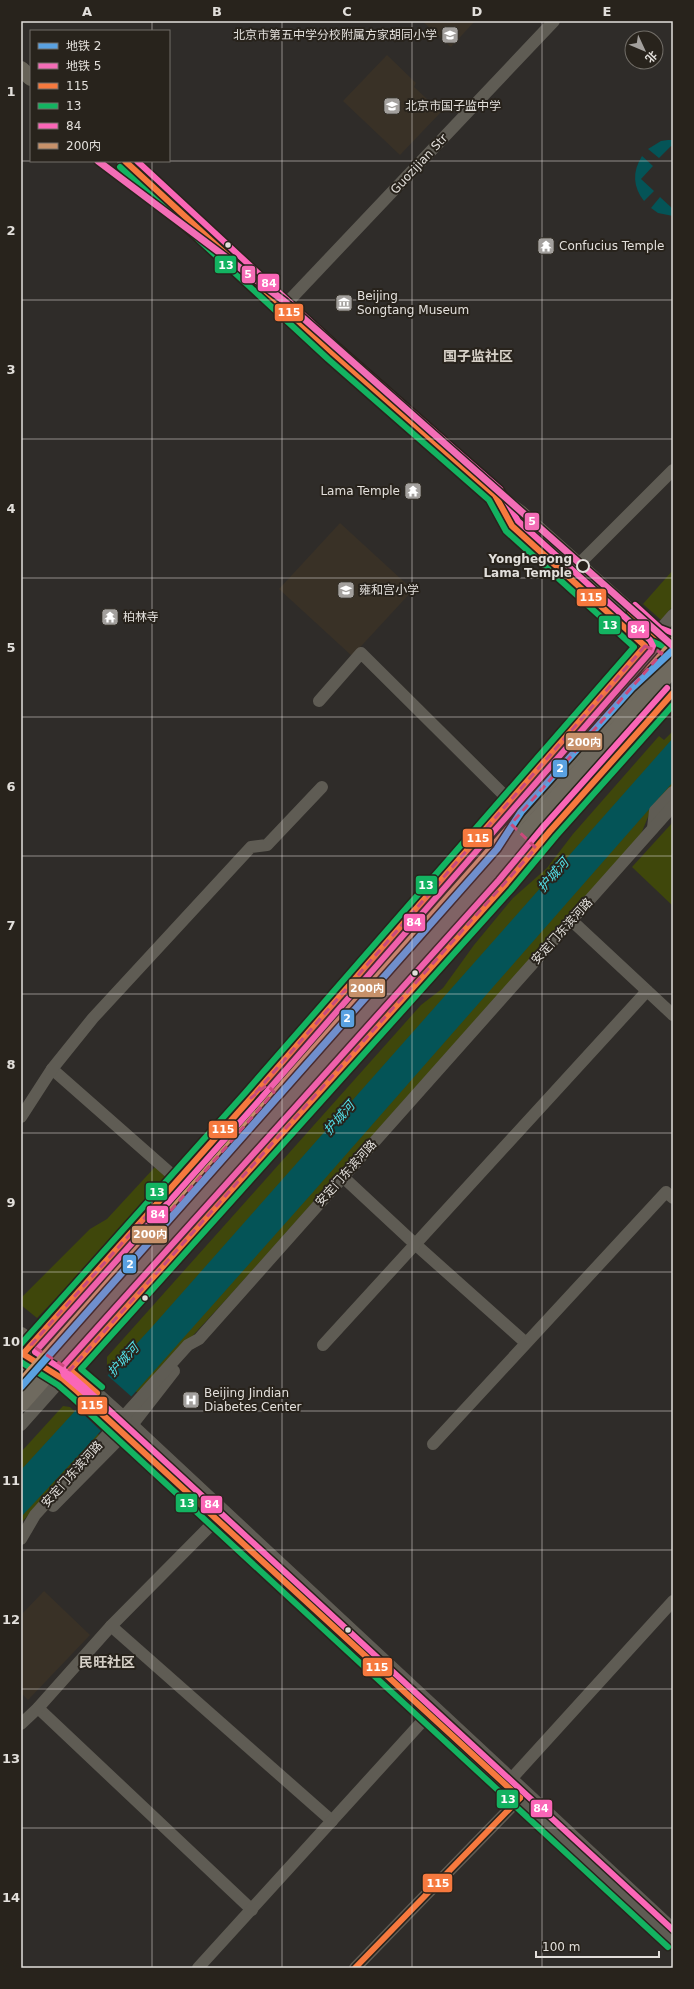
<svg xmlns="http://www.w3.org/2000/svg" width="694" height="1989" viewBox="0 0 694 1989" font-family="'DejaVu Sans','Noto Sans SC',sans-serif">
	<rect width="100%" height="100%" fill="#2f2c29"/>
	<!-- built -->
	<g fill="#393126">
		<polygon points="422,21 473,21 474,22 451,47"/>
		<polygon points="387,55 416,83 414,87 441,112 400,155 343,101"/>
		<polygon points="340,523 413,590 352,656 279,589"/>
		<polygon points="44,1591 90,1635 28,1700 21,1693 21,1615"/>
	</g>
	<!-- green -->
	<g fill="#3f470b">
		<polygon points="673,570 673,606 661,620 643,604"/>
		<polygon points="673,731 673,786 650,812 641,834 233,1292 139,1394 107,1366 107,1357 421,1005 443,988 474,945 513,898 547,868 573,834 659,736 664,740"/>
		<polygon points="673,822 673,906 632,867"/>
		<polygon points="155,1167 169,1180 37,1318 21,1305 21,1298 90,1229 107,1219"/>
		<polygon points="63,1406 70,1407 100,1436 21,1523 21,1452"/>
	</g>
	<!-- water -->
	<g fill="#045457">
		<polygon points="668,140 673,140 673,147 671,146 659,158 648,149 661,141"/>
		<path d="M642,156L653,166L641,179L654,191L644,201C633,187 632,172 642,156Z"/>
		<polygon points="660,197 673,209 673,216 658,213 651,208"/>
		<polygon points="673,738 673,782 314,1191 90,1443 21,1517 21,1470 151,1328"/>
	</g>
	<!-- pier -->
	<polygon fill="#2f2c29" points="106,1374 133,1398 102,1432 76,1407"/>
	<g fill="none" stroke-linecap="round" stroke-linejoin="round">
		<!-- minor -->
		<g stroke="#5f5c54" stroke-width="12">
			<polyline points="284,306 554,21"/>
			<polyline points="578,565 673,470"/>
			<polyline points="319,701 361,653 510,801"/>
			<polyline points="653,828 655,811 673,792"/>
			<polyline points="457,861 673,615"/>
			<polyline points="500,891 550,831 673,693"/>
			<polyline points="571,920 673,1015"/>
			<polyline points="52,1069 178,1180"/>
			<polyline points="21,1117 52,1069 93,1018 251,847 267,845 322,787"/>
			<polyline points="273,1143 476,918"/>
			<polyline points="343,1177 415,1244 526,1343"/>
			<polyline points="323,1345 647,991"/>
			<polyline points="27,1350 251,1098 443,878"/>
			<polyline points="63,1365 86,1383"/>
			<polyline points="56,1375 78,1392"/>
			<polyline points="126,1419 673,1929"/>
			<polyline points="21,1425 252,1166"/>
			<polyline points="132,1425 174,1371"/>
			<polyline points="117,1428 520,1798 673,1941"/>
			<polyline points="433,1444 666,1192 673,1198"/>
			<polyline points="53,1506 124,1434"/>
			<polyline points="21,1539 35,1515 188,1345 199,1339 673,806"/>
			<polyline points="111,1626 332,1821"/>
			<polyline points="38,1708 252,1910"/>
			<polyline points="21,1724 38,1708 111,1626 211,1525"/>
			<polyline points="512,1778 673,1601"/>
			<polyline points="198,1968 429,1714"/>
			<polyline points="355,1968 520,1798"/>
		</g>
		<!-- major -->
		<g stroke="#686459" stroke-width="16">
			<polyline points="21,69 31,78"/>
			<polyline points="125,161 333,353 495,495 520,513 656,635 673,641"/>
			<polyline points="497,499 512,526 645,646 673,658"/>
			<polyline points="21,1335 31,1345"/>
			<polyline points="21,1353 23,1354"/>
		</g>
		<!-- highway -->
		<g stroke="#6f6a5f" stroke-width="18">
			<polyline points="441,891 462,856"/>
			<polyline points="456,925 505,885"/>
			<polyline points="251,1098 273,1079"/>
			<polyline points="225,1148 467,873"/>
			<polyline points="237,1159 480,885"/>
			<polyline points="247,1172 274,1131"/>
		</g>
		<!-- minor-bridge -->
		<g stroke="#5f5c54" stroke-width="12">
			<polyline points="86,1383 126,1419"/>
			<polyline points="78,1392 117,1428"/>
		</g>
		<!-- highway-bridge -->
		<g stroke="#6f6a5f" stroke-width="18">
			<polyline points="467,873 673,641"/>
			<polyline points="480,885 673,667"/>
			<polyline points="21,1380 225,1148"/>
			<polyline points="21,1403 237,1159"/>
		</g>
		<defs>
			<g id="bus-1">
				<polyline points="125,161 333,353 495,495 512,526 645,646 251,1098 23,1354 63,1379 78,1392 520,1798"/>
				<polyline points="630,611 656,635 673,641"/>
				<polyline points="97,1393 70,1370 505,885 550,831 673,693"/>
				<polyline points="355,1968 520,1798"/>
			</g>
			<g id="bus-2">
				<polyline points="625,617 651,641 670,649"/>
				<polyline points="21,1344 245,1093 634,647 506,531 489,500 328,359 120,167"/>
				<polyline points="21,1362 58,1385 73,1398 668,1947"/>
				<polyline points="102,1387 81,1369 511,890 556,836 673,705"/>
			</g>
			<g id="bus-3">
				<polyline points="137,161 338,347 500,489 518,521 650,640 653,646 651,651 257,1103 35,1352 68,1373 83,1386 673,1930"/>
				<polyline points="635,605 660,628 673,633"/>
				<polyline points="92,1399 64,1375 62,1370 64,1365 499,880 544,826 667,688"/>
			</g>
			<polyline id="bus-4" points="21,1380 673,641"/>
		</defs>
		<!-- bus-1 casing -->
		<use href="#bus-1" stroke="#28231c" stroke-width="9"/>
		<!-- bus-2 casing -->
		<use href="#bus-2" stroke="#28231c" stroke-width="9"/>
		<!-- bus-3 casing -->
		<use href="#bus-3" stroke="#28231c" stroke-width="9"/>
		<!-- bus-4 casing -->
		<use href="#bus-4" stroke="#28231c" stroke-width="9"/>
		<!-- bus-1 -->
		<use href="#bus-1" stroke="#f6793e" stroke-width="6"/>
		<!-- bus-2 -->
		<use href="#bus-2" stroke="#13b361" stroke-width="6"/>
		<!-- bus-3 -->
		<use href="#bus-3" stroke="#fa66b7" stroke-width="6"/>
		<!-- bus-4 -->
		<use href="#bus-4" stroke="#c7916a" stroke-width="6"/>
		<defs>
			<polyline id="metro-1" points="21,1387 497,849 521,812 632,688 673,650"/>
			<polyline id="metro-2" points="98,161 284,301 673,646"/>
		</defs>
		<!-- metro-1 casing -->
		<use href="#metro-1" stroke="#28231c" stroke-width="10"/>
		<!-- metro-2 casing -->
		<use href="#metro-2" stroke="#28231c" stroke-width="10"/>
		<!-- metro-1 -->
		<use href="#metro-1" stroke="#5aa1e1" stroke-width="7"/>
		<!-- metro-2 -->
		<use href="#metro-2" stroke="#f36db6" stroke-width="7"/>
	</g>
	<!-- marked area -->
	<path fill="#ca4a7b" fill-opacity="0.2" stroke="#ca4a7b" stroke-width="3" stroke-dasharray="8 5" stroke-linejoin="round" d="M645,646L662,653L511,824L536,848L70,1370L31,1345L148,1214L159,1224L274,1092L267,1085L251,1098Z"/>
	<!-- grid -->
	<path fill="none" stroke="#e2dfdb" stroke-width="1" stroke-opacity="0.55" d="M152,21V31M282,21V1968M412,21V1968M542,21V1968M21,161H31M152,161V1968M169,161H673M21,300H673M21,439H673M21,578H673M21,717H673M21,856H673M21,994H673M21,1133H673M21,1272H673M21,1411H673M21,1550H673M21,1689H673M21,1828H673"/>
	<!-- icons -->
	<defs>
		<symbol id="school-square" viewBox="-11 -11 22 22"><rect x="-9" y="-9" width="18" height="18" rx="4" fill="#a3a09d" stroke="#28231c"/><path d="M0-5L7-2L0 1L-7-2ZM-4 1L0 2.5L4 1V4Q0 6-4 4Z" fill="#fff"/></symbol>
		<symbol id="temple-square" viewBox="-11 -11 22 22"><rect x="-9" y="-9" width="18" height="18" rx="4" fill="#a3a09d" stroke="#28231c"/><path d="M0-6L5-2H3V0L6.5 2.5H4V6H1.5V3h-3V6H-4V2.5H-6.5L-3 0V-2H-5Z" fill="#fff"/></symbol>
		<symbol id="museum-square" viewBox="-11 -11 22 22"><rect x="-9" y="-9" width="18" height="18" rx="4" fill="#a3a09d" stroke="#28231c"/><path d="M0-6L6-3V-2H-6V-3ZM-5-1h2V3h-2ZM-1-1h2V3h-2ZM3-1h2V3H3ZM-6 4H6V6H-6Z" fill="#fff"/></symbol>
		<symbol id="hospital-square" viewBox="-11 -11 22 22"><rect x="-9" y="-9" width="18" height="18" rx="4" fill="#a3a09d" stroke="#28231c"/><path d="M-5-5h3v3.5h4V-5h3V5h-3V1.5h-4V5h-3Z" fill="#fff"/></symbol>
	</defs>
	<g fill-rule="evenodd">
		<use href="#school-square" x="440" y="25" width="20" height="20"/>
		<use href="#school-square" x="382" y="96" width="20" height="20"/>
		<use href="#temple-square" x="536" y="236" width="20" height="20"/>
		<use href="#museum-square" x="334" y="293" width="20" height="20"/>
		<use href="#temple-square" x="403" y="481" width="20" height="20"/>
		<use href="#school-square" x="336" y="580" width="20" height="20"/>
		<use href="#temple-square" x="100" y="607" width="20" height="20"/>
		<use href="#hospital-square" x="181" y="1390" width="20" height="20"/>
	</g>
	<!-- markers -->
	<g fill="#e2dfdb" stroke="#28231c" stroke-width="1.5">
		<circle cx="228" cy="245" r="3.5"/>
		<circle cx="415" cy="973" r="3.5"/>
		<circle cx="145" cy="1298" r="3.5"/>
		<circle cx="348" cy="1630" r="3.5"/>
	</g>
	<circle fill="#28231c" stroke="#e2dfdb" stroke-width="2" cx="583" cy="566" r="6"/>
	<g text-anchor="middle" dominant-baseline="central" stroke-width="4" stroke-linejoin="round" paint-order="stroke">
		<!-- poi labels -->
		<g font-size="12" fill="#e2dfdb" stroke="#28231c" text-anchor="start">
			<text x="437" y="35" text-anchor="end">北京市第五中学分校附属方家胡同小学</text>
			<text x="405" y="106">北京市国子监中学</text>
			<text x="559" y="246">Confucius Temple</text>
			<text x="357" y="296">Beijing<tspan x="357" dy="14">Songtang Museum</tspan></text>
			<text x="400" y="491" text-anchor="end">Lama Temple</text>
			<text x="359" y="590">雍和宫小学</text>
			<text x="123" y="617">柏林寺</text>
			<text x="204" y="1393">Beijing Jindian<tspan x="204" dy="14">Diabetes Center</tspan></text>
		</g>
		<!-- street labels -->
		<g font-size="12" fill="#e2dfdb" stroke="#28231c">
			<text transform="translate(419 164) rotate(-47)">Guozijian Str</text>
			<text transform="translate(562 931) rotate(-48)">安定门东滨河路</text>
			<text transform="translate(346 1173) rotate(-48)">安定门东滨河路</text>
			<text transform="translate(72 1474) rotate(-48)">安定门东滨河路</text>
		</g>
		<!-- stop labels -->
		<g font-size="12" font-weight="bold" fill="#e2dfdb" stroke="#28231c" text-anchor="end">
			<text x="572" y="559">Yonghegong<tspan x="572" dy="14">Lama Temple</tspan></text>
		</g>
		<!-- water labels -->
		<g font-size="13" font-style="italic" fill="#53e0e9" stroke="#28231c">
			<text transform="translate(553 875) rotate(-49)">护城河</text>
			<text transform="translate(339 1118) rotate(-49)">护城河</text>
			<text transform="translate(123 1360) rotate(-48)">护城河</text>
		</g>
		<!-- quarter labels -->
		<g font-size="14" font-weight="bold" fill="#d6d0c7" stroke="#28231c">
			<text x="478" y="356">国子监社区</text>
			<text x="107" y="1662">民旺社区</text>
		</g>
	</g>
	<g stroke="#28231c" stroke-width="1.5">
		<rect x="214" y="255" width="23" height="19" rx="4" fill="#13b361"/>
		<rect x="241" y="265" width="15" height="19" rx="4" fill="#f36db6"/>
		<rect x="257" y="273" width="23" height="19" rx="4" fill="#fa66b7"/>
		<rect x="274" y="303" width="30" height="19" rx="4" fill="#f6793e"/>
		<rect x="524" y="512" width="16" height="19" rx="4" fill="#f36db6"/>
		<rect x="576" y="588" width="31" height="19" rx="4" fill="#f6793e"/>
		<rect x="598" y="615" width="23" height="20" rx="4" fill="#13b361"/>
		<rect x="627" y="620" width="23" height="19" rx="4" fill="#fa66b7"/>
		<rect x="565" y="732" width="38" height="19" rx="4" fill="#c7916a"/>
		<rect x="552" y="759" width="16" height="19" rx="4" fill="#5aa1e1"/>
		<rect x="462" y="828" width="31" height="20" rx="4" fill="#f6793e"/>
		<rect x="415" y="875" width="23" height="20" rx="4" fill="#13b361"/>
		<rect x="403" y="913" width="23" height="19" rx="4" fill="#fa66b7"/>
		<rect x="348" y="978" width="38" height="20" rx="4" fill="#c7916a"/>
		<rect x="340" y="1009" width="15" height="19" rx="4" fill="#5aa1e1"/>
		<rect x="208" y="1120" width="30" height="19" rx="4" fill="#f6793e"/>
		<rect x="145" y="1182" width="23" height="19" rx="4" fill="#13b361"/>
		<rect x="146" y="1205" width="23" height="19" rx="4" fill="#fa66b7"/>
		<rect x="131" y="1225" width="37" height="19" rx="4" fill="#c7916a"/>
		<rect x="122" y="1254" width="15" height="20" rx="4" fill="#5aa1e1"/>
		<rect x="77" y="1396" width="31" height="19" rx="4" fill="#f6793e"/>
		<rect x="175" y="1493" width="23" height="20" rx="4" fill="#13b361"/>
		<rect x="200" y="1495" width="23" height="19" rx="4" fill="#fa66b7"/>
		<rect x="362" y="1657" width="31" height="20" rx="4" fill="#f6793e"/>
		<rect x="496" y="1789" width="23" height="20" rx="4" fill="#13b361"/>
		<rect x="530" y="1799" width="23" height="19" rx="4" fill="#fa66b7"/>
		<rect x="422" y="1873" width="31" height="20" rx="4" fill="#f6793e"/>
	</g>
	<g font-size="11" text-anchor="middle" font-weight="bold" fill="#fff">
		<text x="226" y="269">13</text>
		<text x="248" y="278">5</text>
		<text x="269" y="287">84</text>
		<text x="289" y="316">115</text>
		<text x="532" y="525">5</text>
		<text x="591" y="601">115</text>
		<text x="610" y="629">13</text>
		<text x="638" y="633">84</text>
		<text x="584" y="746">200内</text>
		<text x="560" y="772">2</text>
		<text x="478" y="842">115</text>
		<text x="426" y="889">13</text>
		<text x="414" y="926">84</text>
		<text x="367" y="992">200内</text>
		<text x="347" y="1022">2</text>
		<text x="223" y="1133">115</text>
		<text x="157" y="1196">13</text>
		<text x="158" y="1218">84</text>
		<text x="150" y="1238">200内</text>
		<text x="130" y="1268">2</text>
		<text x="92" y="1409">115</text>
		<text x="187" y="1507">13</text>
		<text x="212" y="1508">84</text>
		<text x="377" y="1671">115</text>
		<text x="508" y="1803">13</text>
		<text x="541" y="1812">84</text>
		<text x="438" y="1887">115</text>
	</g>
	<!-- border -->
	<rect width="694" height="1989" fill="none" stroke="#28231c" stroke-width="44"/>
	<!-- legend -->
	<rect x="30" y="30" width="140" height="132" fill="#28231c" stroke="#726e68"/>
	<rect x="38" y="43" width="20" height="6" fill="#5aa1e1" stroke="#726e68"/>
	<text x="66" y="50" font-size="12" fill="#e2dfdb">地铁 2</text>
	<rect x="38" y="63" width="20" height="6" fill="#f36db6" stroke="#726e68"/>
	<text x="66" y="70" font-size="12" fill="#e2dfdb">地铁 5</text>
	<rect x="38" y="83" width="20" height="6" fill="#f6793e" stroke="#726e68"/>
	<text x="66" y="90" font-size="12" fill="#e2dfdb">115</text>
	<rect x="38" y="103" width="20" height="6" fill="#13b361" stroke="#726e68"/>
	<text x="66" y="110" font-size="12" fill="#e2dfdb">13</text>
	<rect x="38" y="123" width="20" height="6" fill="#fa66b7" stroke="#726e68"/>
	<text x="66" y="130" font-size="12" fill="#e2dfdb">84</text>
	<rect x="38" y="143" width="20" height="6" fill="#c7916a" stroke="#726e68"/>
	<text x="66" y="150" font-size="12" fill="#e2dfdb">200内</text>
	<!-- north arrow -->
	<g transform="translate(644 50) rotate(134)"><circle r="19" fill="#28231c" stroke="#726e68"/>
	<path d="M0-3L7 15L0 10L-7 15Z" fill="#a3a09d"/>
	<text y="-6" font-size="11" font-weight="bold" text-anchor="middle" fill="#e2dfdb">北</text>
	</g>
	<!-- scale -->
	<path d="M536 1951v6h123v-6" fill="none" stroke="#e2dfdb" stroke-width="2"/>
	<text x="542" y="1951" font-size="12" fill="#e2dfdb" stroke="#28231c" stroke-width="3" paint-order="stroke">100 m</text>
	<rect x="22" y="22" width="650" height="1945" fill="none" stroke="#e2dfdb" stroke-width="1.5"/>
	<g font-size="13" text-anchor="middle" font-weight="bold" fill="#e2dfdb">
		<text x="87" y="16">A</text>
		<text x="217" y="16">B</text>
		<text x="347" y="16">C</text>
		<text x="477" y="16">D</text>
		<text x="607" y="16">E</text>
		<text x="11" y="96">1</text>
		<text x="11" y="235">2</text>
		<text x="11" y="374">3</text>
		<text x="11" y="513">4</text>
		<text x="11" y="652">5</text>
		<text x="11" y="791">6</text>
		<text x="11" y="930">7</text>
		<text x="11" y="1069">8</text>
		<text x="11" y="1207">9</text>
		<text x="11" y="1346">10</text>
		<text x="11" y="1485">11</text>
		<text x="11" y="1624">12</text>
		<text x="11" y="1763">13</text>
		<text x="11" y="1902">14</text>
	</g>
</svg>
